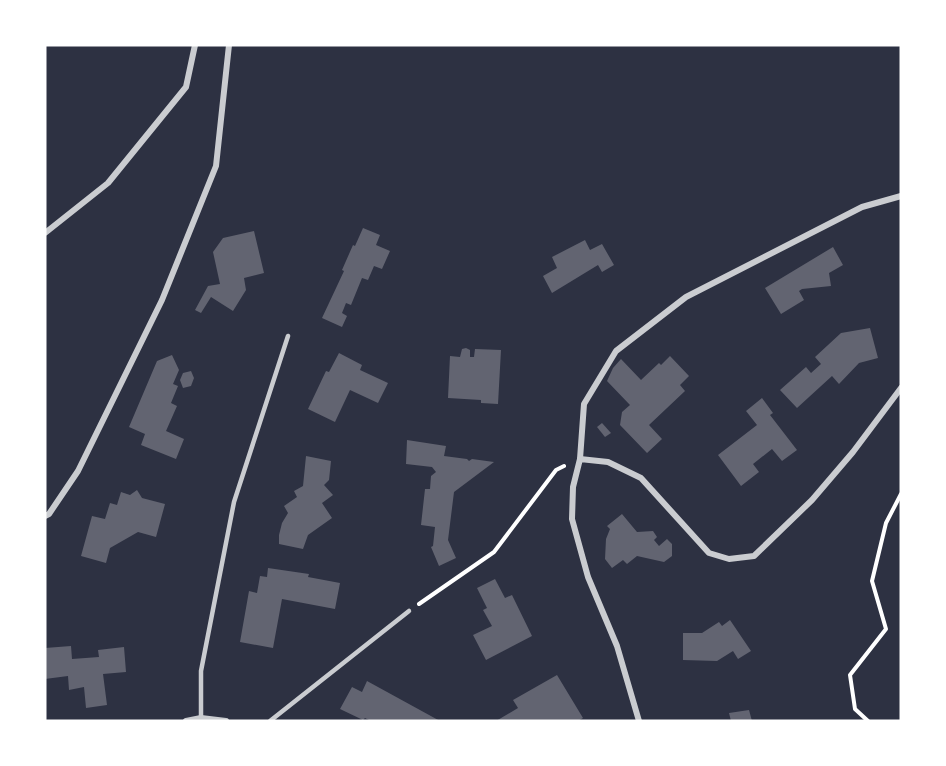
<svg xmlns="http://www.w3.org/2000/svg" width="946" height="766" viewBox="0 0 946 766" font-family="'Golos Text',sans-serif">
	<rect width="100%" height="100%" fill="#2d3142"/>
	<!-- building -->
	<g fill="#626471">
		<polygon points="363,228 380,235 376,245 390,251 382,269 374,266 368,280 362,278 351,305 346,303 342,313 347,316 342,327 322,318 344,271 342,270 353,245 355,246"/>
		<polygon points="254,231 264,273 244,278 246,290 233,311 211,297 201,313 195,310 208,286 220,284 213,252 223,238"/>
		<polygon points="585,240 590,250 602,244 614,265 602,272 598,265 552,293 543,276 557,268 552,257"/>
		<polygon points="833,247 843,265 829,273 831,286 802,289 799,291 804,300 781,314 765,288"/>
		<polygon points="870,328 878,358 859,363 839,384 832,376 797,408 780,390 806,367 811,373 821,364 815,357 841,333"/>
		<polygon points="466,348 470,350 470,357 474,357 475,349 501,350 498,404 481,403 481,400 448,398 450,356 460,357 462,349"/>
		<polygon points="339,353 362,365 360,370 388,383 378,403 350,390 335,422 308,409 326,371 329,372"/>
		<polygon points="172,355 179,370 173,384 178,386 171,403 177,406 166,431 184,439 176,459 141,445 145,434 129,427 157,361"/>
		<polygon points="670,356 689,376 680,385 685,391 649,425 662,439 647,453 620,425 622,412 630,405 607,381 613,368 621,359 641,380 659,363 661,365"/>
		<polygon points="191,371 194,378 191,386 183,388 180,380 183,373"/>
		<polygon points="762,398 773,413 770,415 797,450 782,461 772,449 753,464 759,472 741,486 718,455 757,425 746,411"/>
		<polygon points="602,423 611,433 605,437 597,427"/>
		<polygon points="407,440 446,446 444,456 467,459 469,461 472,459 494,462 454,492 448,540 456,558 439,566 431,547 433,546 435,527 421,525 425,489 430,489 431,476 436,472 432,467 406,464"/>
		<polygon points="306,456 331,461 329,480 324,485 333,495 322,503 332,518 308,535 303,549 279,544 279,535 282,523 288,513 284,506 297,497 294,491 303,486"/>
		<polygon points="137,490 142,498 165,504 156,537 138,532 110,548 106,563 81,556 92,516 105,519 110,503 117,505 121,492 130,495"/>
		<polygon points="622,514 637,532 653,531 657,537 654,540 659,546 667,539 672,544 672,556 664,562 637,556 627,564 623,560 612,568 605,559 606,539 610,529 607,526"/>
		<polygon points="268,568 309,574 308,577 340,583 335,609 282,599 273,648 240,642 249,591 257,593 260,576 267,577"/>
		<polygon points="495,579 505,598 512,595 532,636 486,660 473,635 492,626 483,610 487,608 477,588"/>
		<polygon points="730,620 751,651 738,659 733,651 717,661 683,660 683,633 702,633 719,622 722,626"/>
		<polygon points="71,646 72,659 99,657 98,650 124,647 126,672 103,674 107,705 86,708 84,687 69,690 68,676 45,679 45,648"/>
		<polygon points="557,675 583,718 578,721 496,721 518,708 513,700"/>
		<polygon points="367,681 440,721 371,721 365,718 363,720 340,709 352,687 362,692"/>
		<polygon points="749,710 752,721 731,721 729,713"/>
	</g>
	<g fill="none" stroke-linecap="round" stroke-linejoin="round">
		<!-- path -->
		<g stroke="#fff" stroke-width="4">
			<polyline points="419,604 494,552 556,470 564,466"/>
			<polyline points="868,721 855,709 850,675 886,629 872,581 886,523 901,494"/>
		</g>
		<!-- service -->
		<g stroke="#caccd0" stroke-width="4.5">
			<polyline points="201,718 201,671 234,502 288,336"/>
			<polyline points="270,721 409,611"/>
		</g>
		<!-- minor -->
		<g stroke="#caccd0" stroke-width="6">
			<polyline points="45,233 108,183 186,87 195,45"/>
			<polyline points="580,459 584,404 616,351 686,297 862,207 901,196"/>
			<polyline points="45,516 49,514 78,471 162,300 216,166 229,45"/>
			<polyline points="186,721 201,718 226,721"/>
			<polyline points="639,721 617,646 588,577 572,519 573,487 580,459 608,462 641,478 709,553 729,559 754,556 812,500 853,452 901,388"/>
		</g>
	</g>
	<!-- border -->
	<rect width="946" height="766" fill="none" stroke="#ffffff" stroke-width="93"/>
</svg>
